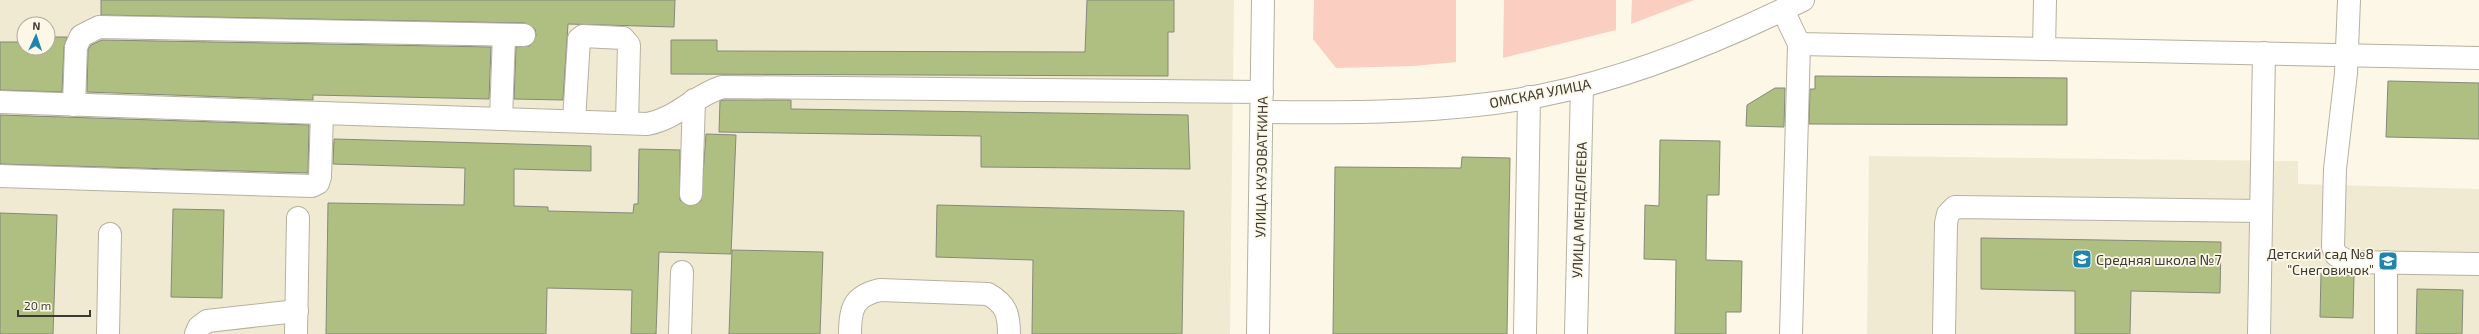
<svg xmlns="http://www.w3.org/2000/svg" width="2479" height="334" viewBox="0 0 2479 334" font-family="'Exo 2',sans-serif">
	<rect width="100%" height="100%" fill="#fcf7e7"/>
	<!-- built -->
	<g fill="#f1ead2" fill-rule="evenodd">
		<path d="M0,0H1234L1230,334H0ZM24,24H48V48H24Z"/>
		<polygon points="1869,156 2298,161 2298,184 2479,189 2479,334 1867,334"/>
	</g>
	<!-- green -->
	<g fill="#facfc1">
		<polygon points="1314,0 1456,0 1456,62 1414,66 1336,68 1313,39"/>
		<polygon points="1504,0 1616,0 1616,30 1503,58"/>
		<polygon points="1632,0 1694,0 1631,24"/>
	</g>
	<!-- building -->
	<g fill="#afbf82" stroke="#84897a">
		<polygon points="101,0 675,0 674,27 568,24 563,100 514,99 516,47 530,46 536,36 535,29 525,23 101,15"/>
		<polygon points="1087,0 1174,0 1174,32 1168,32 1168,76 671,74 671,40 717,40 717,51 1085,52"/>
		<polygon points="48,37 67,37 64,47 62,92 0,90 0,42 24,42 24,48 48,48"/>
		<polygon points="102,40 491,47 489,99 313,95 313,100 87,92 88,50 91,45"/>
		<polygon points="1815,76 2067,78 2067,125 1809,124 1810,89 1815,89"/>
		<polygon points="2388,81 2479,83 2479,139 2386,137"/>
		<polygon points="1775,88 1785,88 1784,127 1746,126 1747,105"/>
		<polygon points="724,100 791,100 791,109 1188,115 1190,169 981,167 981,136 719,132 720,101"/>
		<polygon points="0,115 309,125 308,173 0,164"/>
		<polygon points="706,134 736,135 731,254 659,252 656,334 631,334 632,290 547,288 546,334 326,334 328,203 464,205 465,168 333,164 334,139 591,146 591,171 514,169 514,206 548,207 548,211 633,213 634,204 638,204 639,149 680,150 680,200 690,206 701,201"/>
		<polygon points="1660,140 1720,141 1719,195 1707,195 1706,260 1742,261 1741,312 1726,312 1726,334 1675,334 1676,260 1644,259 1645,205 1659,206"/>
		<polygon points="1462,157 1510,158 1507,334 1333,334 1335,167 1461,168"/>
		<polygon points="937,205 1184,211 1182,334 1032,334 1033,260 936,257"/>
		<polygon points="173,209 224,210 222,298 171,297"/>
		<polygon points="0,213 57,215 53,334 0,334"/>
		<polygon points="1981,238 2221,242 2220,293 2131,291 2130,334 2075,334 2075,291 1981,289"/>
		<polygon points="732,250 823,252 820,334 729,334"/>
		<polygon points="2321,273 2354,275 2353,318 2320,317"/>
		<polygon points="2417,289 2463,290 2462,334 2416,334"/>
	</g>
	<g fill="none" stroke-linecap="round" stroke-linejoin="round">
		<defs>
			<g id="minor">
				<polyline points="2349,0 2346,73 2335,169 2333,247 2336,255 2349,262 2479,264"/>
				<polyline points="1783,10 1799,44 2479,58"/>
				<polyline points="2044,49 2045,0"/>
				<path d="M0,102L647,124C678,118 692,97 722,87L1262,92"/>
				<polyline points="74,105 76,47 81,36 99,27 524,35"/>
				<polyline points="501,119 504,35"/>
				<polyline points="574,121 579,39 583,36 623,38 629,45 627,123"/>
				<polyline points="0,176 312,186 318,183 320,177 322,113"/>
				<polyline points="691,194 694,100"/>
				<polyline points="108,334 110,234"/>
				<polyline points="196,334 199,327 207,321 297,311"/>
				<polyline points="296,334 298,218"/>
				<polyline points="680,334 682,272"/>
				<path d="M850,334C850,309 853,296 880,290L988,294C1006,304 1009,314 1009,334"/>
				<polyline points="1525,334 1529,97"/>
				<polyline points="1576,334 1582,86"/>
				<polyline points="1791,334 1799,44"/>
				<polyline points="1944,334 1946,223 1948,214 1955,207 2261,211"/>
				<polyline points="2259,334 2264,53"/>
				<polyline points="2386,334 2386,262"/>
			</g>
			<g id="major">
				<path d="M1262,112C1354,113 1448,113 1539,96C1631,78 1720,41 1803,0"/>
				<polyline points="1258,334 1263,0"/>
			</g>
		</defs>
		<!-- minor casing -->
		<use href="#minor" stroke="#b5b1a2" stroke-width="24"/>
		<!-- major casing -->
		<use href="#major" stroke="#b5b1a2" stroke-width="24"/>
		<!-- minor -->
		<use href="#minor" stroke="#fff" stroke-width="22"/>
		<!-- major -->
		<use href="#major" stroke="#fff" stroke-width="22"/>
	</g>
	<!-- icons -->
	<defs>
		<symbol id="school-square" viewBox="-11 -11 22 22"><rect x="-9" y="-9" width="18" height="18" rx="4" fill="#1e85ae" stroke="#fcf7e7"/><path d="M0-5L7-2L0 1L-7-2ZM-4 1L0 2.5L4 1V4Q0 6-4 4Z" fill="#fff"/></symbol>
	</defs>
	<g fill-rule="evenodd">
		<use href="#school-square" x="2071" y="248" width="22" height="22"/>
		<use href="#school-square" x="2377" y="250" width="22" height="22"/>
	</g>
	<g text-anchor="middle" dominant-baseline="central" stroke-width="3.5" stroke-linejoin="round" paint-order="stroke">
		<!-- street labels -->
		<g font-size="14" fill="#3b3933" stroke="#fcf7e7">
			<text transform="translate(1540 93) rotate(-11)">ОМСКАЯ УЛИЦА</text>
			<text transform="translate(1261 167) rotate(-89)">УЛИЦА КУЗОВАТКИНА</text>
			<text transform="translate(1579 210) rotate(-88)">УЛИЦА МЕНДЕЛЕЕВА</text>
		</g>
		<!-- poi labels -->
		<g font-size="14" fill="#3b3933" stroke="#fcf7e7" text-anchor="end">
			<text x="2374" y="253">Детский сад №8<tspan x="2374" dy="16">"Снеговичок"</tspan></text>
			<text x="2096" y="259" text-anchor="start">Средняя школа №7</text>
		</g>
	</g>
	<!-- north arrow -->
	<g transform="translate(36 36) rotate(3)"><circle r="19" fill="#fcf7e7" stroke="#afab9f"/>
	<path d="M0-3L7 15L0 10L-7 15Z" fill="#1e85ae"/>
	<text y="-6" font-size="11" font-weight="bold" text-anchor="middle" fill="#3b3933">N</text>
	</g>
	<!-- scale -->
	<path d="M18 310v6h72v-6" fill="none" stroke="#3b3933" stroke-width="2"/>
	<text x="24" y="310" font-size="12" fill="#3b3933" stroke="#fcf7e7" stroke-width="3" paint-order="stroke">20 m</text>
</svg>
